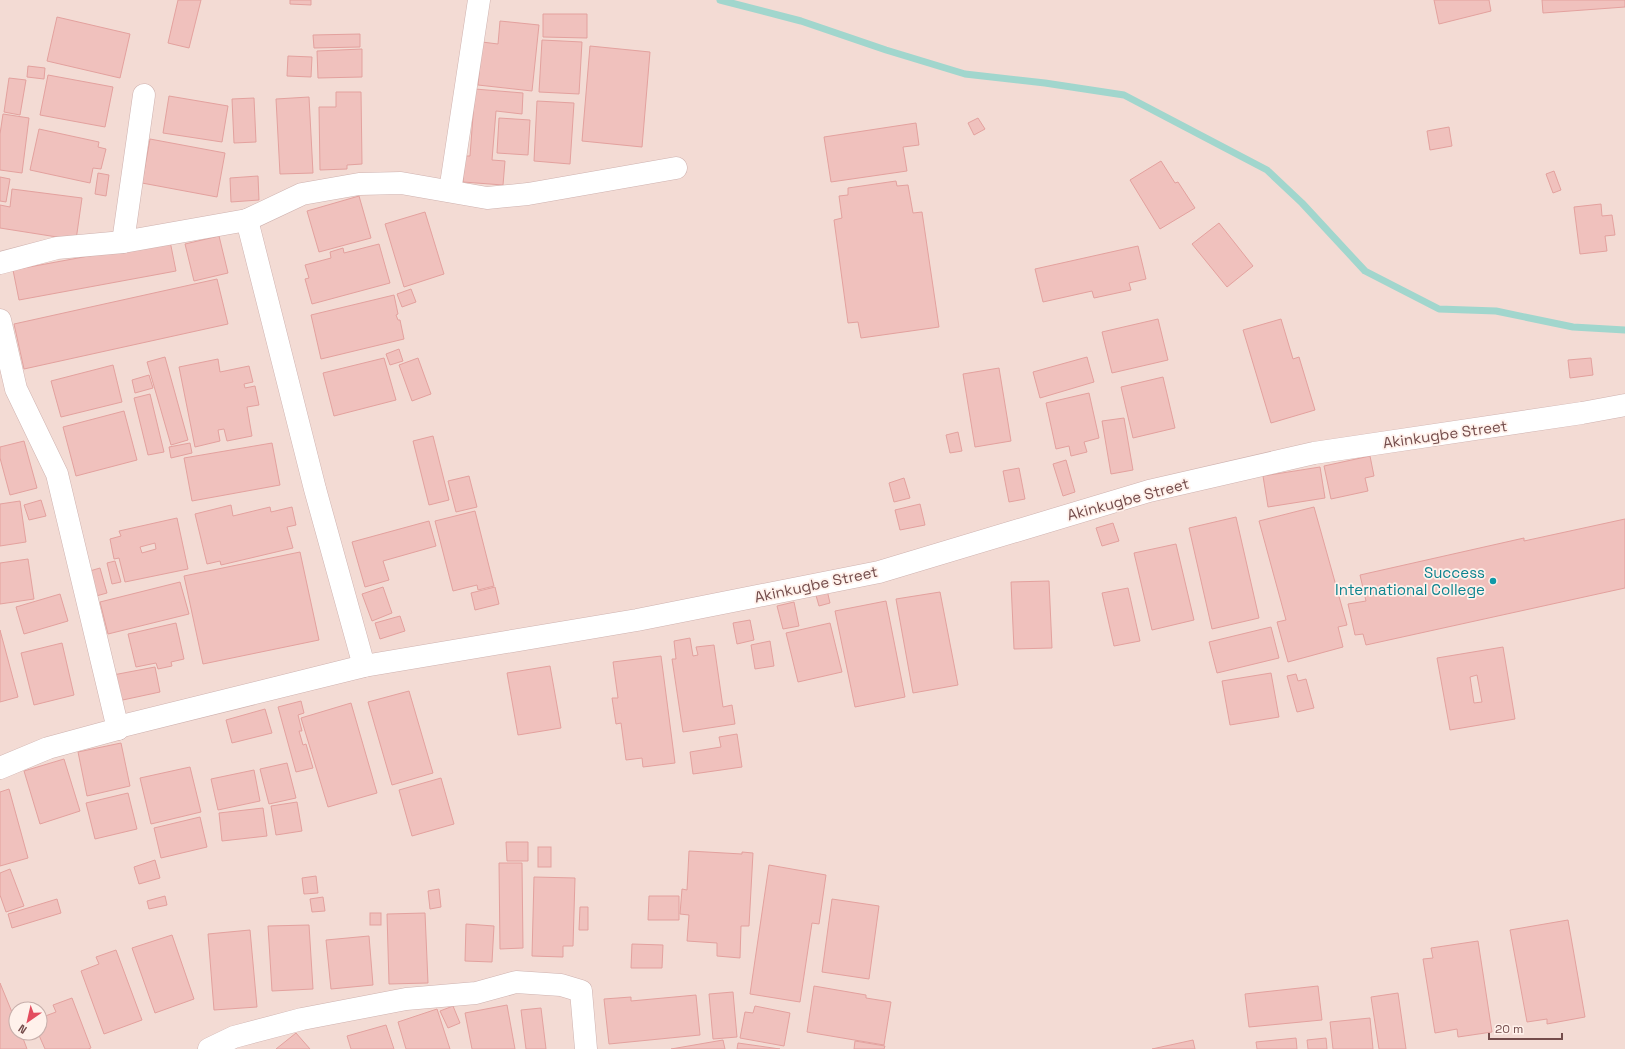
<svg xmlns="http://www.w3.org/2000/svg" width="1625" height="1049" viewBox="0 0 1625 1049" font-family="'Space Grotesk',sans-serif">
	<rect width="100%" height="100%" fill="#fcebe5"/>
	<!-- residential -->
	<path fill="#f3dbd4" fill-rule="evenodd" d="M0,0H1625V1049H0ZM16,1009H40V1033H16Z"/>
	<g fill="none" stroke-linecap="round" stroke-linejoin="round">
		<!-- stream -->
		<polyline stroke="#a1d6cd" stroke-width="7" points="720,0 801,21 886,50 965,74 1045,83 1124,95 1267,170 1302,203 1365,271 1439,309 1496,311 1573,327 1625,330"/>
	</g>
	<!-- building -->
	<g fill="#f0c1bd" stroke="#e3a19e" fill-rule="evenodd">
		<polygon points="178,0 201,0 189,48 168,43"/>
		<polygon points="290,0 311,0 311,5 290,4"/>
		<polygon points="1434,0 1489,0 1491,11 1439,24"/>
		<polygon points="1542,0 1625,0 1625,7 1543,13"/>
		<polygon points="543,14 587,14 587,38 543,37"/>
		<polygon points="57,17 130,34 120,78 47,61"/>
		<polygon points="500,21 539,25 532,91 478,85 482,42 498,44"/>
		<polygon points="360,34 360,47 314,48 313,35"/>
		<polygon points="542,40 582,42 579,94 539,92"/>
		<polygon points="590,46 650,52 642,147 582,141"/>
		<polygon points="362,49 362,77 318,78 317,51"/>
		<polygon points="288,56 312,57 311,77 287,76"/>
		<polygon points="28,66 45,68 44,79 27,77"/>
		<polygon points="48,75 113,87 105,127 40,115"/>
		<polygon points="9,78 26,80 20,115 4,112"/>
		<polygon points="475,89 523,93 522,114 496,111 492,160 505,161 503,185 463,182 465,156 470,156"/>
		<polygon points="336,92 361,92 362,164 347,165 347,169 320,170 319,107 336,107"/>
		<polygon points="169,96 228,106 222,142 163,133"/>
		<polygon points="309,97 313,173 280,174 276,99"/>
		<polygon points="254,98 256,142 234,143 232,99"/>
		<polygon points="537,101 574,103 570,164 534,161"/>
		<polygon points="3,114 29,118 22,173 0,170 0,134"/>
		<polygon points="499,118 530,120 528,155 497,153"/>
		<polygon points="978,118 985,129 974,135 968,123"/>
		<polygon points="916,123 919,145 903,147 907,171 831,182 824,137"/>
		<polygon points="1449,127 1452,146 1430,150 1427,131"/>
		<polygon points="39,129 99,142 98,147 106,149 101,169 93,168 90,183 30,170"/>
		<polygon points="150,139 225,153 217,197 142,183"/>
		<polygon points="1161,161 1175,183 1178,182 1195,208 1160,229 1130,180"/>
		<polygon points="1554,171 1561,190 1553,193 1546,174"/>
		<polygon points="98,173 109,175 106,196 95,194"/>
		<polygon points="258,176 259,200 231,202 230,178"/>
		<polygon points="0,177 10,179 6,202 0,201"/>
		<polygon points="896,181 897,186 908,185 913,213 922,212 939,327 861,338 858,322 848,323 834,220 842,218 839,196 848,195 848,188"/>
		<polygon points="12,189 82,198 76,240 0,228 0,205 10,207"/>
		<polygon points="359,196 371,238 319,252 307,211"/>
		<polygon points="1601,204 1602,216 1612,215 1615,235 1605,236 1607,251 1580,254 1574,207"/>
		<polygon points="425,212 444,274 404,287 385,224"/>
		<polygon points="1219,223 1253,266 1227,287 1192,244"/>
		<polygon points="219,236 228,273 194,281 185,244"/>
		<polygon points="170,241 176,271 19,300 13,270"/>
		<polygon points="379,244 390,283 312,304 305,279 309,278 305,265 331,258 330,252 343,248 344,253"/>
		<polygon points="1138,246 1146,279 1129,283 1131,290 1094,298 1092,291 1043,302 1035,269"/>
		<polygon points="217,279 228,324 24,369 14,324"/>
		<polygon points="411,289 416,302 402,307 397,294"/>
		<polygon points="394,295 398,314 396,315 398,320 400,320 404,339 321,359 311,315"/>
		<polygon points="1158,319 1168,360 1112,373 1102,332"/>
		<polygon points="1281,319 1293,359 1299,357 1315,410 1271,423 1243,330"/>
		<polygon points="399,349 403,361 390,365 386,354"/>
		<polygon points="165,357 188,440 171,445 147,362"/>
		<polygon points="1087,357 1094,382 1040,398 1033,372"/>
		<polygon points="384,358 396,400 334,416 323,373"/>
		<polygon points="418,358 431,394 412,401 399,365"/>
		<polygon points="1591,358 1593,375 1570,378 1568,360"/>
		<polygon points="218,359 220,372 249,366 253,382 244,384 245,388 255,386 259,405 247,407 252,436 227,441 224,429 218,430 220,441 195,447 179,367"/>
		<polygon points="113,365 122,402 61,417 51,381"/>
		<polygon points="999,368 1011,441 975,447 963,374"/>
		<polygon points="149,375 153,388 135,393 132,380"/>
		<polygon points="1163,377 1175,428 1133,438 1121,387"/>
		<polygon points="1089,393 1099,438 1084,442 1087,452 1071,456 1069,446 1056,449 1046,403"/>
		<polygon points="150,394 164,452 148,455 134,398"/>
		<polygon points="124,411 137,460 76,476 63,427"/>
		<polygon points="1124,418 1133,470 1111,474 1102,421"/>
		<polygon points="958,432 962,451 950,453 946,435"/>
		<polygon points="433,436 449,500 429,505 413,441"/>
		<polygon points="24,441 37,488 10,495 0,458 0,447"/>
		<polygon points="190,443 192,453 171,458 169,447"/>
		<polygon points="272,443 280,485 192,501 184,458"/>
		<polygon points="1370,456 1374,476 1365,478 1368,491 1331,499 1324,466"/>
		<polygon points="1066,460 1075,492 1063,496 1053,464"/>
		<polygon points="1320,467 1325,498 1268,507 1263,476"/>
		<polygon points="1019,468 1025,499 1009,502 1003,471"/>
		<polygon points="469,476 477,507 456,512 448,481"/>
		<polygon points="904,478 910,498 894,502 889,483"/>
		<polygon points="41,500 46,516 29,520 24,505"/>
		<polygon points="20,501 26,542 0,546 0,504"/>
		<polygon points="920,504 925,525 900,530 895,510"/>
		<polygon points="231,505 233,516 270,507 271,512 292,507 296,525 287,527 293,548 221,565 220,561 207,564 195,514"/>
		<polygon points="1314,507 1347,625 1338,627 1343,647 1288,662 1277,622 1286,620 1259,521"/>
		<polygon points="475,511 494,586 478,590 477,585 453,591 435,521"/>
		<polygon points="1236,517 1259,618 1212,629 1189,528"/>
		<path d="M177,518L188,569L125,582L119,558L114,559L110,539L121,536L119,531ZM155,543L156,549L142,553L140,547Z"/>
		<polygon points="1625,519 1625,588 1366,645 1363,634 1355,635 1348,604 1366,601 1360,575 1524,538 1524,541"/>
		<polygon points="429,521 436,546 383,561 389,580 365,587 352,542"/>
		<polygon points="1113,523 1119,541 1102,546 1096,528"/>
		<polygon points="1176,544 1194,620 1152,630 1134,553"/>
		<polygon points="300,552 319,640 203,664 184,576"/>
		<polygon points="28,559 34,599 0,604 0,563"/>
		<polygon points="115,561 121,582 112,584 107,563"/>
		<polygon points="100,568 107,593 89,598 83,573"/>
		<polygon points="1049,581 1052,648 1014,649 1011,582"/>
		<polygon points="180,582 189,614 108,634 100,602"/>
		<polygon points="383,587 392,613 372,621 362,594"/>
		<polygon points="495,587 499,604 475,610 471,593"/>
		<polygon points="1128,588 1140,641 1114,646 1102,593"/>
		<polygon points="827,590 830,603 819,606 815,592"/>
		<polygon points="940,592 958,685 913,693 896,599"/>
		<polygon points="60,594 68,621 24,634 16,607"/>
		<polygon points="886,601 905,697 855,707 835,611"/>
		<polygon points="794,602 799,626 783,629 777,606"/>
		<polygon points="400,616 405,631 380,639 375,623"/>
		<polygon points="750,620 754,640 737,644 733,623"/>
		<polygon points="176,623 184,659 171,662 172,666 158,669 156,663 136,667 128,634"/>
		<polygon points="830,623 842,672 798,682 786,633"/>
		<polygon points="1271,627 1279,658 1217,673 1209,642"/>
		<polygon points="0,630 18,697 0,702"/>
		<polygon points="690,638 693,656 698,655 696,647 714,645 723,707 732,705 735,724 683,732 672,659 676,659 674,641"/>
		<polygon points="770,641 774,666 755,669 751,645"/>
		<polygon points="62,643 74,695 34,705 21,653"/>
		<path d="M1503,647L1515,719L1450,730L1437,658ZM1477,675L1482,702L1474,703L1470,677Z"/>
		<polygon points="661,656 675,763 643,767 642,758 626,760 621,723 616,724 612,698 618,698 613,662"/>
		<polygon points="550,666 561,728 518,735 507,673"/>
		<polygon points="155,667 160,692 118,701 113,675"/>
		<polygon points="1271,673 1279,717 1230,725 1222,681"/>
		<polygon points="1296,674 1298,681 1306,679 1314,708 1297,712 1287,676"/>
		<polygon points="409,691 433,773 392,785 368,702"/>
		<polygon points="301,701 304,713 298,715 302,731 299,731 303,745 306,744 313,768 296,772 278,707"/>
		<polygon points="351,703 377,793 328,807 301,718"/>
		<polygon points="265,709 272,733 232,743 226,720"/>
		<polygon points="737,734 742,767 693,774 690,752 721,747 719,737"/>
		<polygon points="121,743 130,786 87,796 78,752"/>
		<polygon points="64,759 80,811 40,824 24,771"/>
		<polygon points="287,763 296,798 269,804 260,769"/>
		<polygon points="190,767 201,812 151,824 140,778"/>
		<polygon points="254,770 260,801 218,810 211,779"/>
		<polygon points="441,778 454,824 412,836 399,790"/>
		<polygon points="9,789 28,858 0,866 0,792"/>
		<polygon points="128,793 137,829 95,839 86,803"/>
		<polygon points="297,802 302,831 276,835 271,806"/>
		<polygon points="263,808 267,836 222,841 219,813"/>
		<polygon points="200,817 207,847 161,858 154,828"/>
		<polygon points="506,842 528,842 528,861 507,861"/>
		<rect x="538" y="847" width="13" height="20"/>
		<polygon points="689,851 742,854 742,852 753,853 749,926 741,926 740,958 717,956 717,943 687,941 689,915 680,914 682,889 687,890"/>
		<polygon points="155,860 160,878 139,884 134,867"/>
		<polygon points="499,863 522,863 523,948 500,949"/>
		<polygon points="769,865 826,875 819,924 812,923 800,1002 750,994"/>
		<polygon points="10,869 24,906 6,912 0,895 0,873"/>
		<polygon points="316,876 318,893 304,894 302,878"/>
		<polygon points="534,877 575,878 573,946 563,946 563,957 532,956"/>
		<polygon points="439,889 441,907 430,909 428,891"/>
		<polygon points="165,896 167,905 149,909 147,901"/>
		<polygon points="649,896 679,896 679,920 648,920"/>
		<polygon points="323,897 325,911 312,912 310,899"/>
		<polygon points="57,899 61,913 12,928 8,914"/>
		<polygon points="832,899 879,906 869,979 822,972"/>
		<polygon points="580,907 588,907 588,930 579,930"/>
		<rect x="370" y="913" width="11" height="12"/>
		<polygon points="425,913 428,983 389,984 387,914"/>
		<polygon points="1568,920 1585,1017 1547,1024 1547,1019 1527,1022 1510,930"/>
		<polygon points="466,924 494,926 492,962 465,961"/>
		<polygon points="309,925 313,989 272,991 268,926"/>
		<polygon points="250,930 257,1007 214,1010 208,934"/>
		<polygon points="172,935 194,999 155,1013 132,948"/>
		<polygon points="369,936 373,985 331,989 326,940"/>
		<polygon points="1478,941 1492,1032 1458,1037 1457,1029 1435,1033 1423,959 1433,958 1431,948"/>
		<polygon points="632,944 663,945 662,968 631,968"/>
		<polygon points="116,950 142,1020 104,1034 81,971 99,964 96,957"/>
		<polygon points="0,983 16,1022 16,1033 21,1033 27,1049 0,1049"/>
		<polygon points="814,986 866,995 866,998 891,1002 884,1045 807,1032"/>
		<polygon points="1318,986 1322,1020 1249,1027 1245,994"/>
		<polygon points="733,992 737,1037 713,1039 709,994"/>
		<polygon points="1398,993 1406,1049 1379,1049 1371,997"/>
		<polygon points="696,995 700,1035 609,1044 604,999 631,997 631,1001"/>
		<polygon points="72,998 91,1048 88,1049 45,1049 38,1033 40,1033 40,1018 56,1012 53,1005"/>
		<polygon points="507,1005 515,1049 472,1049 465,1013"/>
		<polygon points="453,1006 460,1023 448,1028 440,1011"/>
		<polygon points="755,1006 790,1013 784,1046 740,1038 745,1012 753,1013"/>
		<polygon points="541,1008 546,1049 526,1049 521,1010"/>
		<polygon points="437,1009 450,1049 406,1049 398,1022"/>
		<polygon points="1370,1018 1373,1049 1333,1049 1330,1022"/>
		<polygon points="386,1025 394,1049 351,1049 347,1036"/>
		<polygon points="296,1033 310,1049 276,1049"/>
		<polygon points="1296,1038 1297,1049 1257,1049 1256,1042"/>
		<polygon points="1326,1038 1327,1049 1308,1049 1307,1040"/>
		<polygon points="723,1040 725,1049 671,1049"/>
		<polygon points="1193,1040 1195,1049 1152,1049"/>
		<polygon points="855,1041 885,1046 884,1049 854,1049"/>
		<polygon points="738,1043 780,1049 737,1049"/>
	</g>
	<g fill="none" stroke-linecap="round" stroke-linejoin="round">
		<defs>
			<g id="street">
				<polyline points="450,191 479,0"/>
				<polyline points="247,220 315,489 364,666"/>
				<polyline points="123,242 144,95"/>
				<polyline points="0,263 57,248 123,242 247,220 302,194 359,184 401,183 487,198 528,194 676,168"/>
				<polyline points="0,320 16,389 57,474 118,729"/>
				<polyline points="0,768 48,748 118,729 122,726 364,666 637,620 879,572 1149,491 1314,453 1582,413 1625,405"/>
				<polyline points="209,1049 234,1037 302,1019 406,999 476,993 516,982 561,985 581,991 586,1049"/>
			</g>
		</defs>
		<!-- street casing -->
		<use href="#street" stroke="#cfb2af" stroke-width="23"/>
		<!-- street -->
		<use href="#street" stroke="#fff" stroke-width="22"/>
	</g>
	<!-- markers -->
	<circle fill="#0f9aa8" stroke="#fff1eb" stroke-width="1.5" cx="1493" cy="581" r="4"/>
	<g text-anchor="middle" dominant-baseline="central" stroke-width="3.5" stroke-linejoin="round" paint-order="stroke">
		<!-- street labels -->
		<g font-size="15" fill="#744c4b" stroke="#fff1eb">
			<text transform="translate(1445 434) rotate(-8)">Akinkugbe Street</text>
			<text transform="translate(1128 499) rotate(-15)">Akinkugbe Street</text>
			<text transform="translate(816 584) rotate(-12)">Akinkugbe Street</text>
		</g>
		<!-- culture labels -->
		<g font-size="15" fill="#0d838f" stroke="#fff1eb" text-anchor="end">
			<text x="1485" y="572">Success<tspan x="1485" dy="17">International College</tspan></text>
		</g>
	</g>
	<!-- north arrow -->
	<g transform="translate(28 1021) rotate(214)"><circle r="19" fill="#fff1eb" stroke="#c7afab"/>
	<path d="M0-3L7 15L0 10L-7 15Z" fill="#e34d5f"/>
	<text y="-6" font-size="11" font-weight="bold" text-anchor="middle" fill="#744c4b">N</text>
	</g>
	<!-- scale -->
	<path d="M1489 1033v6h73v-6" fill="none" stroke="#744c4b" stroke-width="2"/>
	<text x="1495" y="1033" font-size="12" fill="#744c4b" stroke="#fff1eb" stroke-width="3" paint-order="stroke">20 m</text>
</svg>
